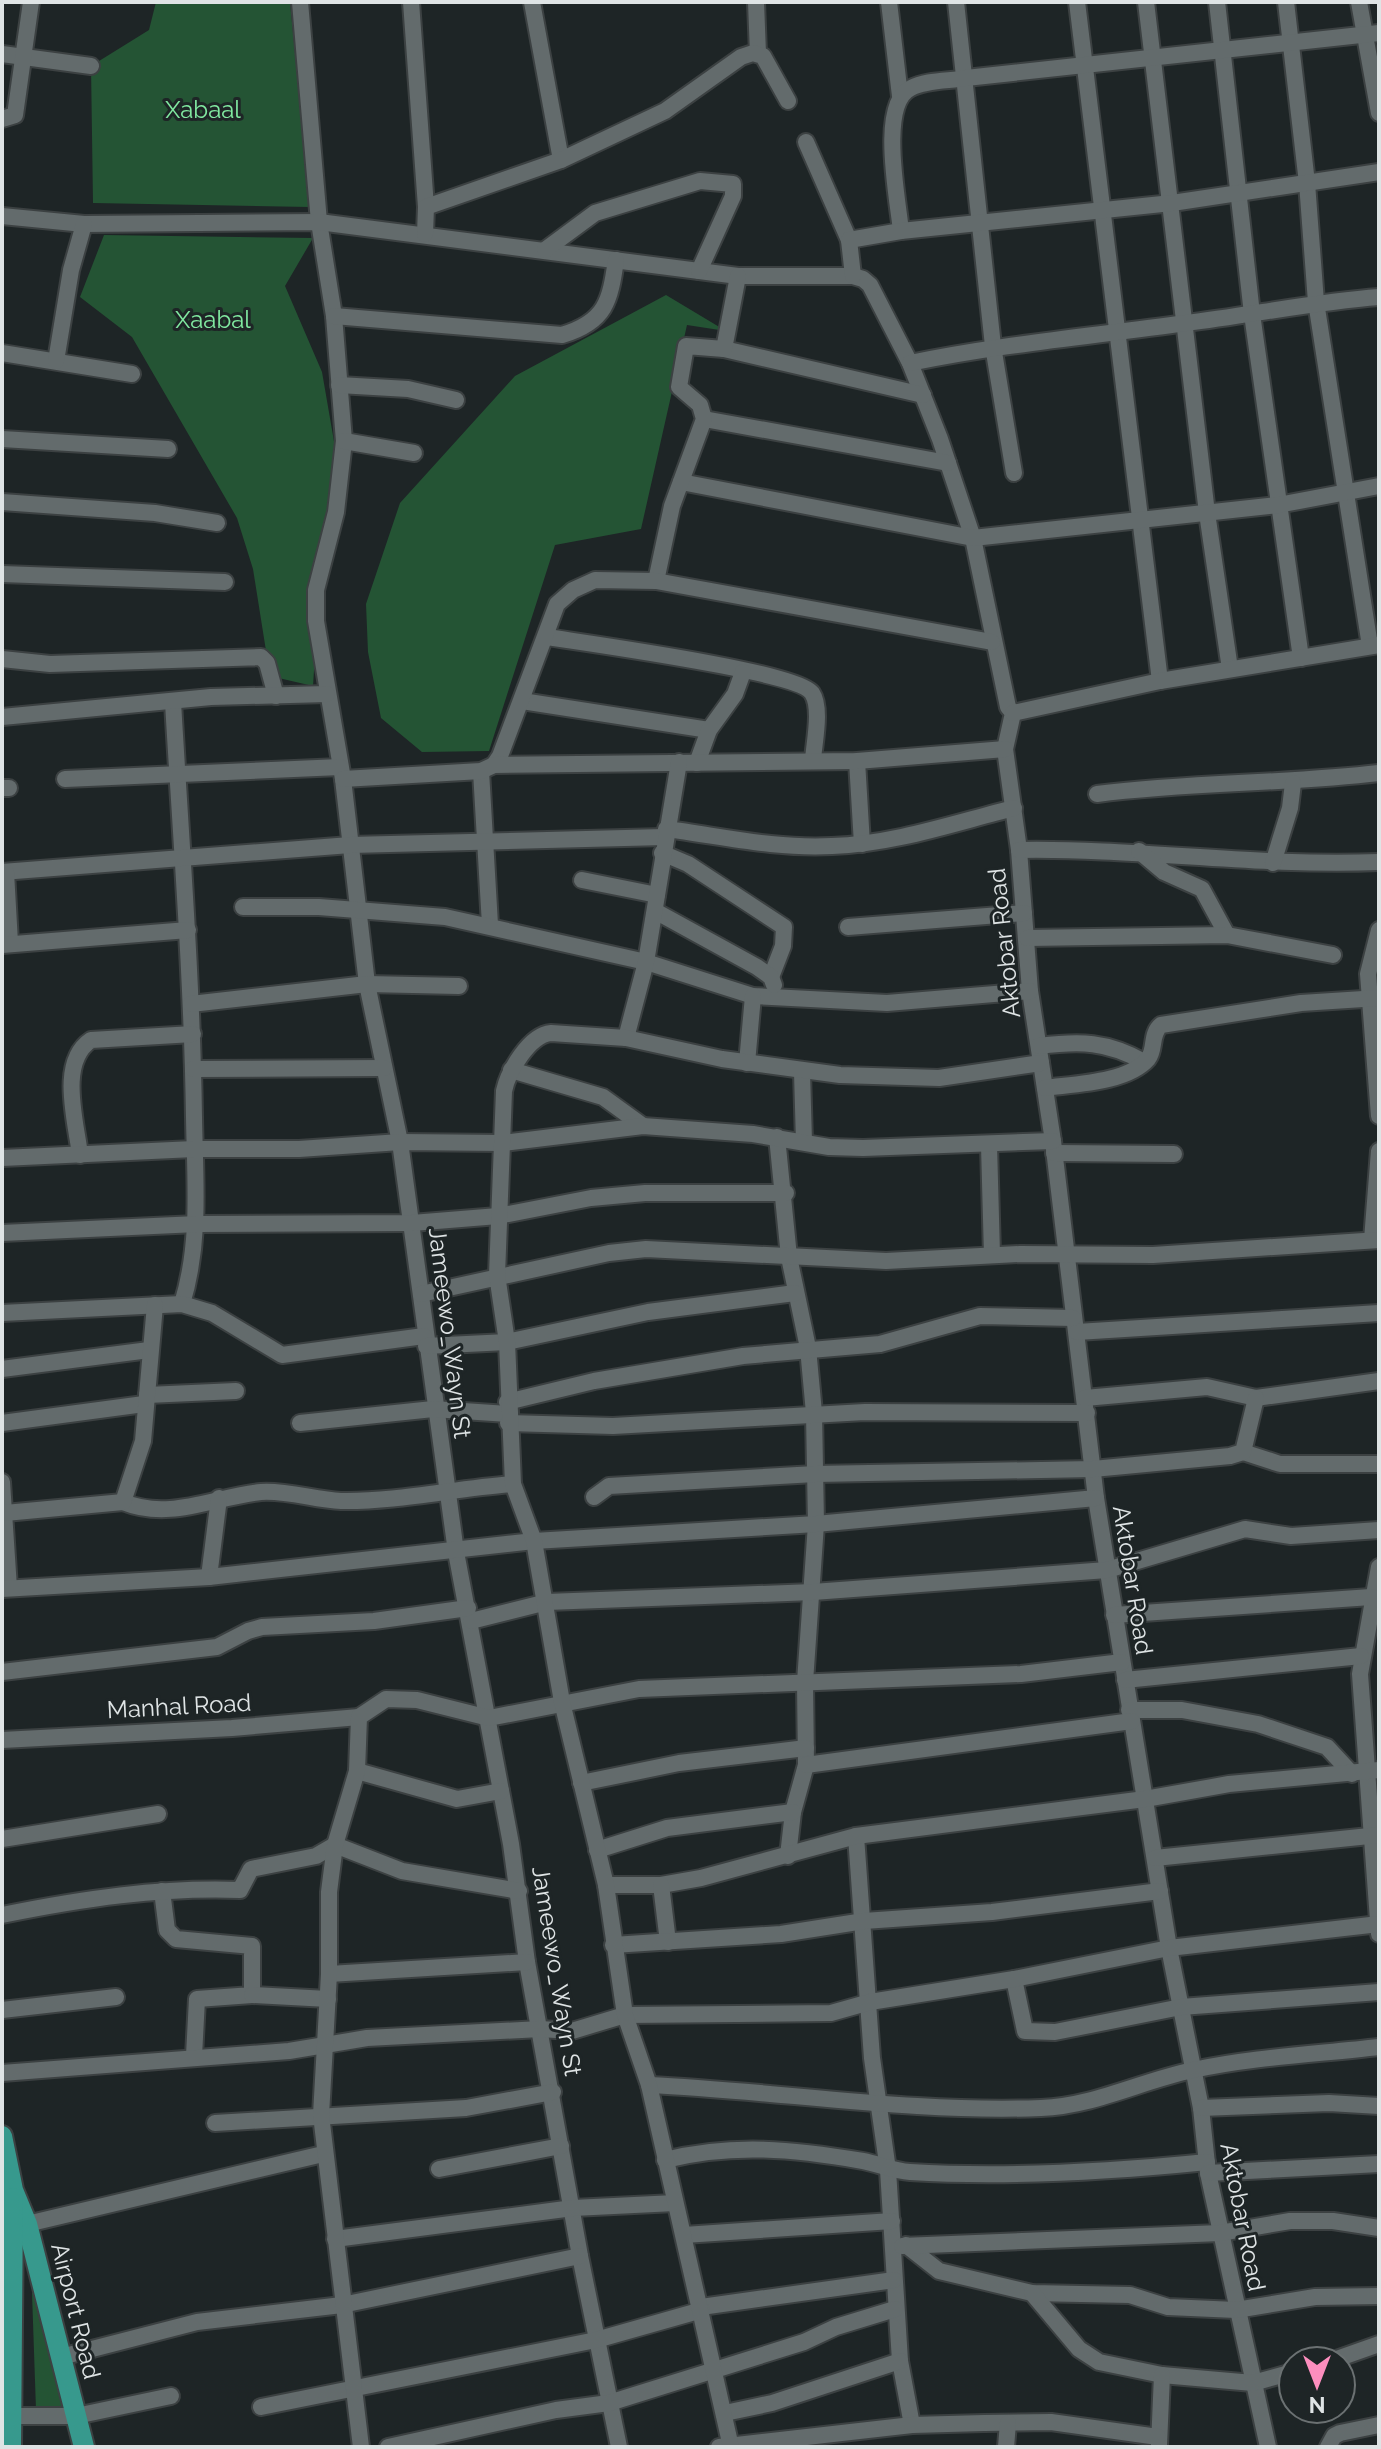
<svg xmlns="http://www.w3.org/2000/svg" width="1381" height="2449" viewBox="0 0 1381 2449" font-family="Raleway,sans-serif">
	<rect width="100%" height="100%" fill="#1e2526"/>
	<!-- green -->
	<g fill="#245434">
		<polygon points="156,2 290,2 310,207 93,203 91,66 149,30"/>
		<polygon points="104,235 313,238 285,286 322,372 340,476 320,577 313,686 270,676 253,569 237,518 132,337 80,297"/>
		<polygon points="666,295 726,331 687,325 641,529 555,545 489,751 422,752 381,718 368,652 366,604 400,503 515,376"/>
		<polygon points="40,2292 67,2408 36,2410 32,2293"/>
	</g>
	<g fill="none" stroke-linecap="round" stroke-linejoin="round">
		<defs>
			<g id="minor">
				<polyline points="300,2 319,222 334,316 344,441 336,512 316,590 316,621 343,779 367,984 400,1142 456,1552 511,1844 527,1962 580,2256 619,2447"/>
				<polyline points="411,2 426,207"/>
				<polyline points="532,2 561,160"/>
				<polyline points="756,2 758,54"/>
				<polyline points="889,2 900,96"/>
				<polyline points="956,2 993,346 1014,473"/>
				<polyline points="1077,2 1160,681"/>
				<polyline points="1146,2 1207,513 1230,669"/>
				<polyline points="1217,2 1252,314 1301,658"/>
				<polyline points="1286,2 1307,183 1316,302 1370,646"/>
				<polyline points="1359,2 1379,113"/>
				<polyline points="2,54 91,66"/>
				<polyline points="2,119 15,115 31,2"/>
				<polyline points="806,142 849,240"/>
				<polyline points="2,216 84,224 319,222 738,276 853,276 863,279 870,285 910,363 940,439 973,538 1008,707 1013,713 1005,749 1019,850 1030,991 1053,1141 1096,1498 1169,1948 1201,2108 1208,2173 1268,2447"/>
				<path d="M901,231C898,200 878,103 911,88C926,80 950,81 966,78L1379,33"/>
				<polyline points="425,234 426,207 561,160 665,111 741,57 753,53 763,56 788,101"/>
				<polyline points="545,250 595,213 700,181 733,184 733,196 699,271"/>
				<polyline points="853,276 849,240 901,231 1172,203 1379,172"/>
				<path d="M334,316L562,335C606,322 610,301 616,260"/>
				<polyline points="724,349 923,395"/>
				<polyline points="2,353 132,374"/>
				<polyline points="56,361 71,270 84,224"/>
				<path d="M910,363C1002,344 1094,336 1186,323C1251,315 1314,302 1379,297"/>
				<polyline points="339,385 408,389 456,400"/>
				<polyline points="704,419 948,463"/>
				<polyline points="2,439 168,449"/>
				<polyline points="344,441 414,453"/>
				<polyline points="681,482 973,538 1278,505 1379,486"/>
				<polyline points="2,502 155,513 217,523"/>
				<polyline points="2,574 225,582"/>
				<polyline points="656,581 672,506 704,419 700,405 679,387 686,346 724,349 738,276"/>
				<path d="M547,637C584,643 798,672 812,693C822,708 814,743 813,760"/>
				<polyline points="2,659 50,664 261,657 267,663 276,696"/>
				<polyline points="522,701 709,730"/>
				<path d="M173,702C181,840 192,978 194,1117C195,1181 201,1242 182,1304"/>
				<polyline points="1013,713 1160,681 1379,645"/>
				<polyline points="2,717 211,697 327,694"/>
				<polyline points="857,761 862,844"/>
				<polyline points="697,763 709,730 735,694 743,672"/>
				<polyline points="494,765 500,756 557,604 573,590 595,580 656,581 992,642"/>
				<polyline points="481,771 490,925"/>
				<polyline points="65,779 340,767"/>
				<polyline points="343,779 481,771 494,765 857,761 1005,749"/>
				<polyline points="2,788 9,788"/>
				<path d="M1097,794C1191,782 1285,784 1379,773"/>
				<path d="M666,829C721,836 775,849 832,846C894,844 954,823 1014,808"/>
				<path d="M1019,850C1139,848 1258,867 1379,862"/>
				<polyline points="1139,851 1164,872 1202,889 1227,935"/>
				<polyline points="662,853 688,864 784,927 783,946 771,977"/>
				<polyline points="1273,863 1290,808 1293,783"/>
				<polyline points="2,872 350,845 664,837"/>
				<polyline points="6,872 10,943"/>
				<polyline points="582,880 657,895"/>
				<polyline points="243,907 319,907 445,917 646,962 753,996 887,1003 1030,991"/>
				<polyline points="655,911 757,967 771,977 774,985"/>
				<polyline points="848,927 1024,913"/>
				<polyline points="1379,930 1368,974 1379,1116"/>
				<polyline points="1027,938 1227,935 1333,955"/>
				<polyline points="2,945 188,930"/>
				<polyline points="191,1004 367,984 459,986"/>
				<polyline points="626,1038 646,962 679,762"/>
				<path d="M1039,1046C1080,1041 1107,1041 1144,1062"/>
				<polyline points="747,1063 753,996"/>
				<polyline points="193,1069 384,1068"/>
				<polyline points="511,1070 603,1097 643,1126"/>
				<polyline points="802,1072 804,1142"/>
				<path d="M1045,1088C1074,1084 1127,1083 1148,1059C1156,1049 1150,1034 1161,1025L1301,1003L1379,998"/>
				<polyline points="777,1137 789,1257 808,1348 814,1413 816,1524 805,1682 806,1765 793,1812 788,1856"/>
				<polyline points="989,1145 992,1255"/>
				<polyline points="1054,1153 1174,1154"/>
				<path d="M80,1155C76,1121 58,1062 91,1040L193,1034"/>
				<polyline points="2,1158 194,1149 299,1149 400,1142 503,1143 643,1126 753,1134 829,1147 863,1148 1053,1141"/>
				<polyline points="2,1233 197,1224 412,1223 498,1216 591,1198 645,1193 786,1193"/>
				<polyline points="1372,1240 1379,1151"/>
				<polyline points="421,1294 609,1253 646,1249 886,1261 1020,1254 1153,1255 1379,1240"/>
				<polyline points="2,1313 182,1304 212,1313 282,1355 424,1336"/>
				<polyline points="1077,1332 1379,1313"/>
				<polyline points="426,1346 507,1342 648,1312 795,1293"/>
				<polyline points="2,1369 149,1350"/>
				<polyline points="147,1395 236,1391"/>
				<polyline points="1085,1398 1207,1387 1256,1398 1379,1381"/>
				<polyline points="507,1402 594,1381 743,1356 880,1344 980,1316 1073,1318"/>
				<polyline points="2,1423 144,1404"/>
				<polyline points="300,1423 433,1409 508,1414"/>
				<polyline points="508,1423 613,1426 865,1412 1087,1413"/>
				<polyline points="1243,1452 1280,1464 1379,1464"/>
				<polyline points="2,1482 9,1588"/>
				<polyline points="594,1497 609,1486 815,1474 1093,1469 1230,1456 1243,1452 1256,1398"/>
				<path d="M123,1502C170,1521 213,1497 261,1492C287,1490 315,1500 341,1501C398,1502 456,1488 513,1484"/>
				<polyline points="5,1513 123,1502 143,1441 155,1305"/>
				<polyline points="1379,1567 1360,1674 1379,1934"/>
				<polyline points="209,1577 219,1498"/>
				<polyline points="2,1589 209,1577 534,1541 816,1524 1096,1498"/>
				<polyline points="1114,1615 1371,1597 1379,1600"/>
				<polyline points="471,1621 547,1602 813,1592 1107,1570 1245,1529 1291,1536 1379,1530"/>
				<polyline points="2,1672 217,1647 248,1631 262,1627 374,1621 468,1608"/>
				<polyline points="1125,1680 1361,1656"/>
				<polyline points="1129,1710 1182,1710 1258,1724 1327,1747 1352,1774"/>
				<polyline points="2,1740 232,1728 359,1717"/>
				<polyline points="806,1765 1132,1721"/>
				<polyline points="357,1771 457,1799 501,1791"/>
				<polyline points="581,1783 679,1763 806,1748"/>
				<polyline points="856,1836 872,2058 888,2170 900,2361 912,2425"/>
				<polyline points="2,1839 158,1814"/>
				<polyline points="597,1850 667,1828 793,1812"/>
				<polyline points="1155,1858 1379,1835"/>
				<polyline points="606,1885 661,1885 701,1878 856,1836 1145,1799 1229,1784 1379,1770"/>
				<polyline points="661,1885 668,1942"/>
				<polyline points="162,1891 167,1930 176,1939 252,1946 252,1995 197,1999 194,2056"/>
				<path d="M2,1915C81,1899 160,1887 240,1890L251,1869L316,1856L335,1845L402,1871L519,1891"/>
				<polyline points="613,1945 781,1934 864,1921 992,1912 1160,1891"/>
				<polyline points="329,1974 527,1962"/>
				<polyline points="1014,1979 1025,2031 1055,2032 1181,2007 1379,1992"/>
				<polyline points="252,1995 328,1999"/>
				<polyline points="2,2010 116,1997"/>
				<polyline points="2,2073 289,2051 367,2038 540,2029 572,2031 625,2015 831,2013 870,2002 1014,1979 1169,1948 1379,1924"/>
				<path d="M649,2085C780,2091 909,2113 1041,2108C1094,2106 1141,2081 1193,2070C1253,2057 1318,2054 1379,2047"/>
				<polyline points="1201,2108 1329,2103 1379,2106"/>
				<polyline points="215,2123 466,2108 553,2092"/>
				<path d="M665,2160C733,2143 794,2149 863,2161C879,2164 893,2171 910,2172C1009,2178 1108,2172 1207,2162"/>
				<polyline points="439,2169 561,2146"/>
				<polyline points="1208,2173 1379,2164"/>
				<polyline points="27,2224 323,2154"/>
				<polyline points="684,2235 892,2221"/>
				<polyline points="335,2239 573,2208 675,2203"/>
				<polyline points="906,2245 939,2271 1032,2293 1130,2295 1168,2307 1236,2310 1315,2297 1379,2296"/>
				<polyline points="902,2246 1220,2233 1290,2221 1333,2221 1379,2228"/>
				<polyline points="1032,2293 1079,2349 1099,2362 1162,2375 1253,2383 1293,2372"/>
				<polyline points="701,2307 894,2280"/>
				<polyline points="61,2357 197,2322 342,2305 580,2256"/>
				<polyline points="1331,2361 1379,2344"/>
				<polyline points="261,2407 596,2340 702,2310"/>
				<polyline points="725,2413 772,2403 900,2361"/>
				<polyline points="11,2416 76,2416 171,2396"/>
				<polyline points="1159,2445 1162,2375"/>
				<polyline points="361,2447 321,2115 329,1974 329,1892 335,1845 357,1771 359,1717 386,1699 417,1700 489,1718 639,1689 1021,1674 1122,1662"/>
				<polyline points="388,2447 556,2410 609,2403 804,2342 836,2327 895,2309"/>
				<polyline points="719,2447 912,2425 984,2423 1051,2422 1158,2437"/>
				<path d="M731,2447L649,2085L625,2015L606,1885L562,1702L534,1541L513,1484L507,1342L497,1275L504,1091C508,1072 529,1035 551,1033L626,1038L722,1059L840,1075L939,1078L1041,1063"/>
				<polyline points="1006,2447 1008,2423"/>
				<polyline points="1328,2447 1334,2436 1340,2433 1379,2425"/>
			</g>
			<g id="major">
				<polyline points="2,2136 13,2190 27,2224 84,2447"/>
				<polyline points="11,2447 13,2198"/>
			</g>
		</defs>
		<!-- minor casing -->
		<use href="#minor" stroke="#3c4142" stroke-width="20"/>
		<!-- major casing -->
		<use href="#major" stroke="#3c4142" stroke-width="24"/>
		<!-- minor -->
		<use href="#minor" stroke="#636b6c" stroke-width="16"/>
		<!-- major -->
		<use href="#major" stroke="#37998d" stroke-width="20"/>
	</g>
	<g text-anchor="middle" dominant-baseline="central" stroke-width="6" stroke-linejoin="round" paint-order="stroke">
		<!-- park labels -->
		<g font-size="24" fill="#81eaa1" stroke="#1e2526">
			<text x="203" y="109">Xabaal</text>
			<text x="213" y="319">Xaabal</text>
		</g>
		<!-- street labels -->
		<g font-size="24" fill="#dfe4e5" stroke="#1e2526">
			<text transform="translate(1004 943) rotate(-96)">Aktobar Road</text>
			<text transform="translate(450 1333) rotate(83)">Jameewo_Wayn St</text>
			<text transform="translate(1133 1580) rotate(81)">Aktobar Road</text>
			<text transform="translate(179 1706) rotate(-3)">Manhal Road</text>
			<text transform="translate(557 1971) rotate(81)">Jameewo_Wayn St</text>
			<text transform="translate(1243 2217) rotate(79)">Aktobar Road</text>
			<text transform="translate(76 2311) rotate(76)">Airport Road</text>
		</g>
	</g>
	<!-- border -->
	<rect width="1381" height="2449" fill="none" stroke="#dfe4e5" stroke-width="8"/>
	<!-- north arrow -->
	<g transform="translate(1317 2385) rotate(180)"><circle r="38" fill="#1e2526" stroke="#6b7172" stroke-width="2"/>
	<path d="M0-6L14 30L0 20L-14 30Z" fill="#fd8ebe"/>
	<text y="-12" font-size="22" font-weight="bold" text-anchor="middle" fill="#dfe4e5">N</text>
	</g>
</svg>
